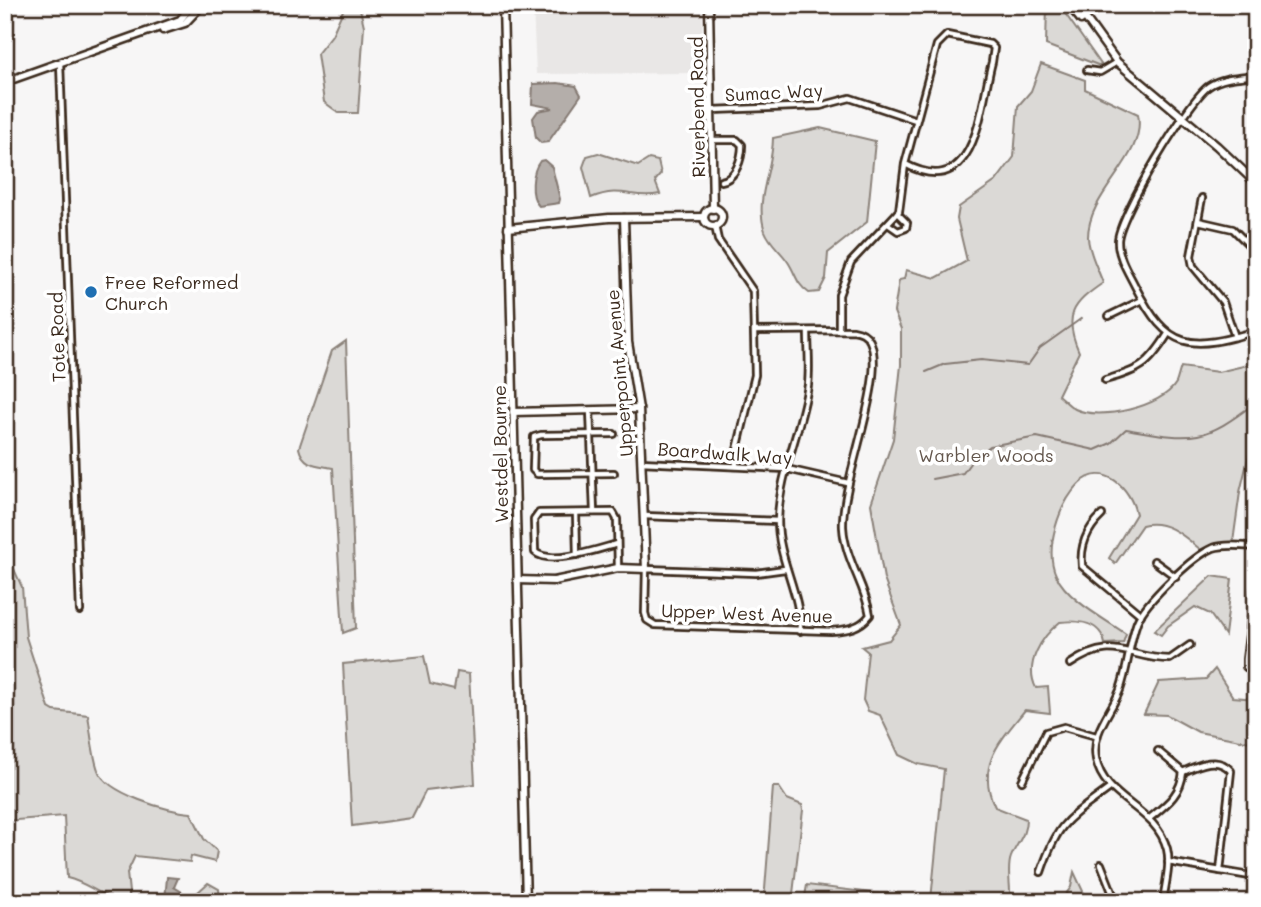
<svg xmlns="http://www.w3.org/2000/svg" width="1261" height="907" viewBox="0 0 1261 907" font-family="Mali,sans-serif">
	<rect width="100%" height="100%" fill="#f7f6f6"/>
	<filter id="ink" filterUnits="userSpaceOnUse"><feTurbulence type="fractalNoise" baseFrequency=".0143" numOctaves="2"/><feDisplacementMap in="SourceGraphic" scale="14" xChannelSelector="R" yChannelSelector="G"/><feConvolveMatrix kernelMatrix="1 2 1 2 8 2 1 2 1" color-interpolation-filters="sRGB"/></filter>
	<g filter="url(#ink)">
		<!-- built -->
		<polygon fill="#e9e7e6" points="702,5 703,73 536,74 533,7"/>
		<!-- green -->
		<g fill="#dbd9d6" stroke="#8b827a" stroke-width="2">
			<polygon points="1047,5 1059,5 1103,67 1046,45"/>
			<polygon points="344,8 360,9 364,26 358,113 339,113 324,102 317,54 332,35"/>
			<path d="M1041,64L1085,80V89L1138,114C1147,158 1088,191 1088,237C1088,251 1098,269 1103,283C1072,304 1063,316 1079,352L1058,395C1063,399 1069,406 1075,409C1099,421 1162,407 1176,383C1178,378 1179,372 1181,367L1218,372L1256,363V426L1240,492L1233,542L1212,545L1201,550C1184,536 1166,519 1142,525L1115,564L1109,558L1136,514C1131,489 1104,460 1079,484C1059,504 1044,549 1056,575C1067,600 1105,619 1126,634L1123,643L1105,644C1101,622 1078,620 1060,622C1041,637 1024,664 1036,688L1048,687L1050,713L1025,710C1000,741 975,766 995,807L1026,819C1026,836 1017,842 1011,857C1007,867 1010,882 1010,892L1024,902H804L807,885L931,900L944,769L918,764L899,755L880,715L868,711L863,700L868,652L862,647L889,640L901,625L884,579L871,504L893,439L901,365V329L894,312L899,280L904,279L906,270L936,278L967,261L957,219L959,207L996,181L1014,157L1018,106L1031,91Z"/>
			<path d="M820,128L875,141L867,222L828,253L826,278L819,292L809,293C796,284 796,274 788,262C781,251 770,244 765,231C754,199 773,170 773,138Z"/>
			<path d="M598,153L638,166L649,159L658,161L661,174L655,181L660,194C631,200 623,185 591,198L583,167L587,156Z"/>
			<path d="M346,341L356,628L343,633L333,468C318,465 303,466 299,448L332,351Z"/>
			<path d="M5,549L22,587L26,637L49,708L54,711L88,715C91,733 92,753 98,770C106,793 168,812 191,813L204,839L217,851L215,862L191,856L190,862L135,856L127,873L130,902C106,902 90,883 67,878L64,816L5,821Z"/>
			<polygon points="1212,576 1232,579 1225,635 1210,614 1195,607 1168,626 1161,635 1154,631"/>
			<polygon points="424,656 430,684 454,690 457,672 469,674 475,784 426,790 412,818 352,826 343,664"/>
			<polygon points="1215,669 1233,697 1256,699 1256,743 1198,732 1167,715 1144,714 1159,682 1206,679"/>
			<polygon points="773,787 779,787 787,799 802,805 803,810 792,902 764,902"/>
			<polygon points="1074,872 1088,902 1060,902 1071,887"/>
			<polygon points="208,883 219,889 220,902 195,902 198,892"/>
		</g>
		<!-- water -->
		<g fill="#b4aeaa" stroke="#847972" stroke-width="2">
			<polygon points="558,83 576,86 581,95 548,142 541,143 536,138 533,118 538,111 553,108 532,104 533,84"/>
			<path d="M544,160L552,167L560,199L559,203L539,206C529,196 532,171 540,161Z"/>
			<polygon points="167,877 178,878 174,887 182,892 186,902 165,900"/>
		</g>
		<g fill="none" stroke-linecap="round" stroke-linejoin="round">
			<!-- stream -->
			<g stroke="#847972" stroke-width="2">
				<polyline points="513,8 513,5"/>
				<polyline points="926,372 945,364 981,360 1028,365 1040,348 1082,318"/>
				<path d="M932,479L963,473L973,459L990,446L1037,437L1095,450L1111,443L1126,429C1192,440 1202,444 1256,402"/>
			</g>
			<defs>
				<g id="street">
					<polyline points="60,63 80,611"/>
					<polyline points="1087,70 1100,72 1117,62"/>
					<path d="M1256,75C1240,77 1223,77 1209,86C1189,99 1118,217 1118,241C1118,257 1128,272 1135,286C1168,351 1190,351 1256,331"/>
					<polyline points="712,110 820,106 850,98 916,120"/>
					<path d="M712,140H737L742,145C742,158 736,179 721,181"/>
					<polyline points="1202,198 1191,256 1193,266 1223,302 1235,337"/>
					<polyline points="1198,221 1233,229 1256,252"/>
					<polyline points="888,224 898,231 906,228 907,223 897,213"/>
					<polyline points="715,226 718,240 753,291 755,375 736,454 736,466"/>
					<polyline points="1109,316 1142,300"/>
					<path d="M839,330V295L851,262L899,211L905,164L937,45L947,35L990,44L994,48L992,62C980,106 978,203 905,164"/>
					<path d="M755,331L853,330C860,331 866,333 870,341C887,378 841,480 843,527C845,560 865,584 870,615C860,628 847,630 831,631L655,625L647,620L645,613L646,569L756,573L785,569"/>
					<path d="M1105,380C1140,370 1148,366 1168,334"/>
					<polyline points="590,410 594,512"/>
					<polyline points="641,462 787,469 848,483"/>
					<polyline points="614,473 537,474 533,470 534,437 541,435 614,434"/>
					<polyline points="576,513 577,555"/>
					<path d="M1102,515C1087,529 1080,547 1082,566L1141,615"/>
					<polyline points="644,516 778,521"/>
					<path d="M617,544C599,549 550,566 535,552L534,520L539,513L613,512L617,519L618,568"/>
					<polyline points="1154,561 1176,577"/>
					<polyline points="1256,578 1246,659 1246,667 1256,674"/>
					<path d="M800,631C801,593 778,560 778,521C779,474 801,431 808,385C810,367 808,349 808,331"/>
					<path d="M1070,664C1114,634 1128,659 1170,659L1190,645"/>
					<path d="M1183,772C1198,765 1218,755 1231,771L1220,871"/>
					<polyline points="1022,781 1046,732 1064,727 1096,736"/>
					<path d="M1150,818C1167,804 1181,794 1183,772L1158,751"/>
					<polyline points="1168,862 1256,877"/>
					<polyline points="1101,864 1116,902"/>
					<path d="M1041,872C1059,820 1067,820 1110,788"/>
					<path d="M1163,902C1165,885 1171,865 1167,849C1156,807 1104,801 1096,759C1091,732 1111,713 1120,690C1128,668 1129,644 1137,622C1145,602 1193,556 1213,548C1226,544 1242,546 1256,547"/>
				</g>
				<g id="secondary">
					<polyline points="273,5 291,5"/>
					<polyline points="503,5 526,902"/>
					<polyline points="709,5 713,209"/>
					<polyline points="1069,5 1081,20"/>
					<polyline points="1076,5 1117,62 1217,146 1256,183"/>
					<polyline points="163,30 185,23 202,5"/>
					<polyline points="5,82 180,20 192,5"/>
					<circle cx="713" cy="217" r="9"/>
					<polyline points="508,228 609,218 704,217"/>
					<polyline points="513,412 639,409"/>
					<polyline points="517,580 554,581 618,568 646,569 639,409 628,342 624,218"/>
				</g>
			</defs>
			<!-- street casing -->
			<use href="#street" stroke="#3b2a1e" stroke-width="10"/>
			<!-- secondary casing -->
			<use href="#secondary" stroke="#3b2a1e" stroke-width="11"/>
			<!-- street -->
			<use href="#street" stroke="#fff" stroke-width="4.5"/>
			<!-- secondary -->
			<use href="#secondary" stroke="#fff" stroke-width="6"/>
		</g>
	</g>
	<!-- markers -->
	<circle fill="#1f6fb2" stroke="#fff" stroke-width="2.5" cx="91" cy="292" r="7"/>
	<g text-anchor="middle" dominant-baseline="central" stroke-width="7" stroke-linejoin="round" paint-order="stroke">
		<!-- street labels -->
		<g font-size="18" fill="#3b2a1e" stroke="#fff">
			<text transform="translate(774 92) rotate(-3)">Sumac Way</text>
			<text transform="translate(697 107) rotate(-91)">Riverbend Road</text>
			<text transform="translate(57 337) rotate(-92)">Tote Road</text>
			<text transform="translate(619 373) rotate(-95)">Upperpoint Avenue</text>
			<text transform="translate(725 453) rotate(4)">Boardwalk Way</text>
			<text transform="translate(500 454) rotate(-91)">Westdel Bourne</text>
			<text transform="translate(747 613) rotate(2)">Upper West Avenue</text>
		</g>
		<!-- poi labels -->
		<g font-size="18" fill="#3b2a1e" stroke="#fff" text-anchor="start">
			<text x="105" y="282">Free Reformed<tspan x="105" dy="21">Church</tspan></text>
		</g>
		<!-- park labels -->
		<g font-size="18" fill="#63564c" stroke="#fff">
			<text x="986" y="455">Warbler Woods</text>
		</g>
	</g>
	<!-- margin -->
	<rect width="1261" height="907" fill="none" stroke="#fff" stroke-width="28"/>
	<rect x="14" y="14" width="1233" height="879" fill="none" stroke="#3b2a1e" stroke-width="2.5" filter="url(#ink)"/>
</svg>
